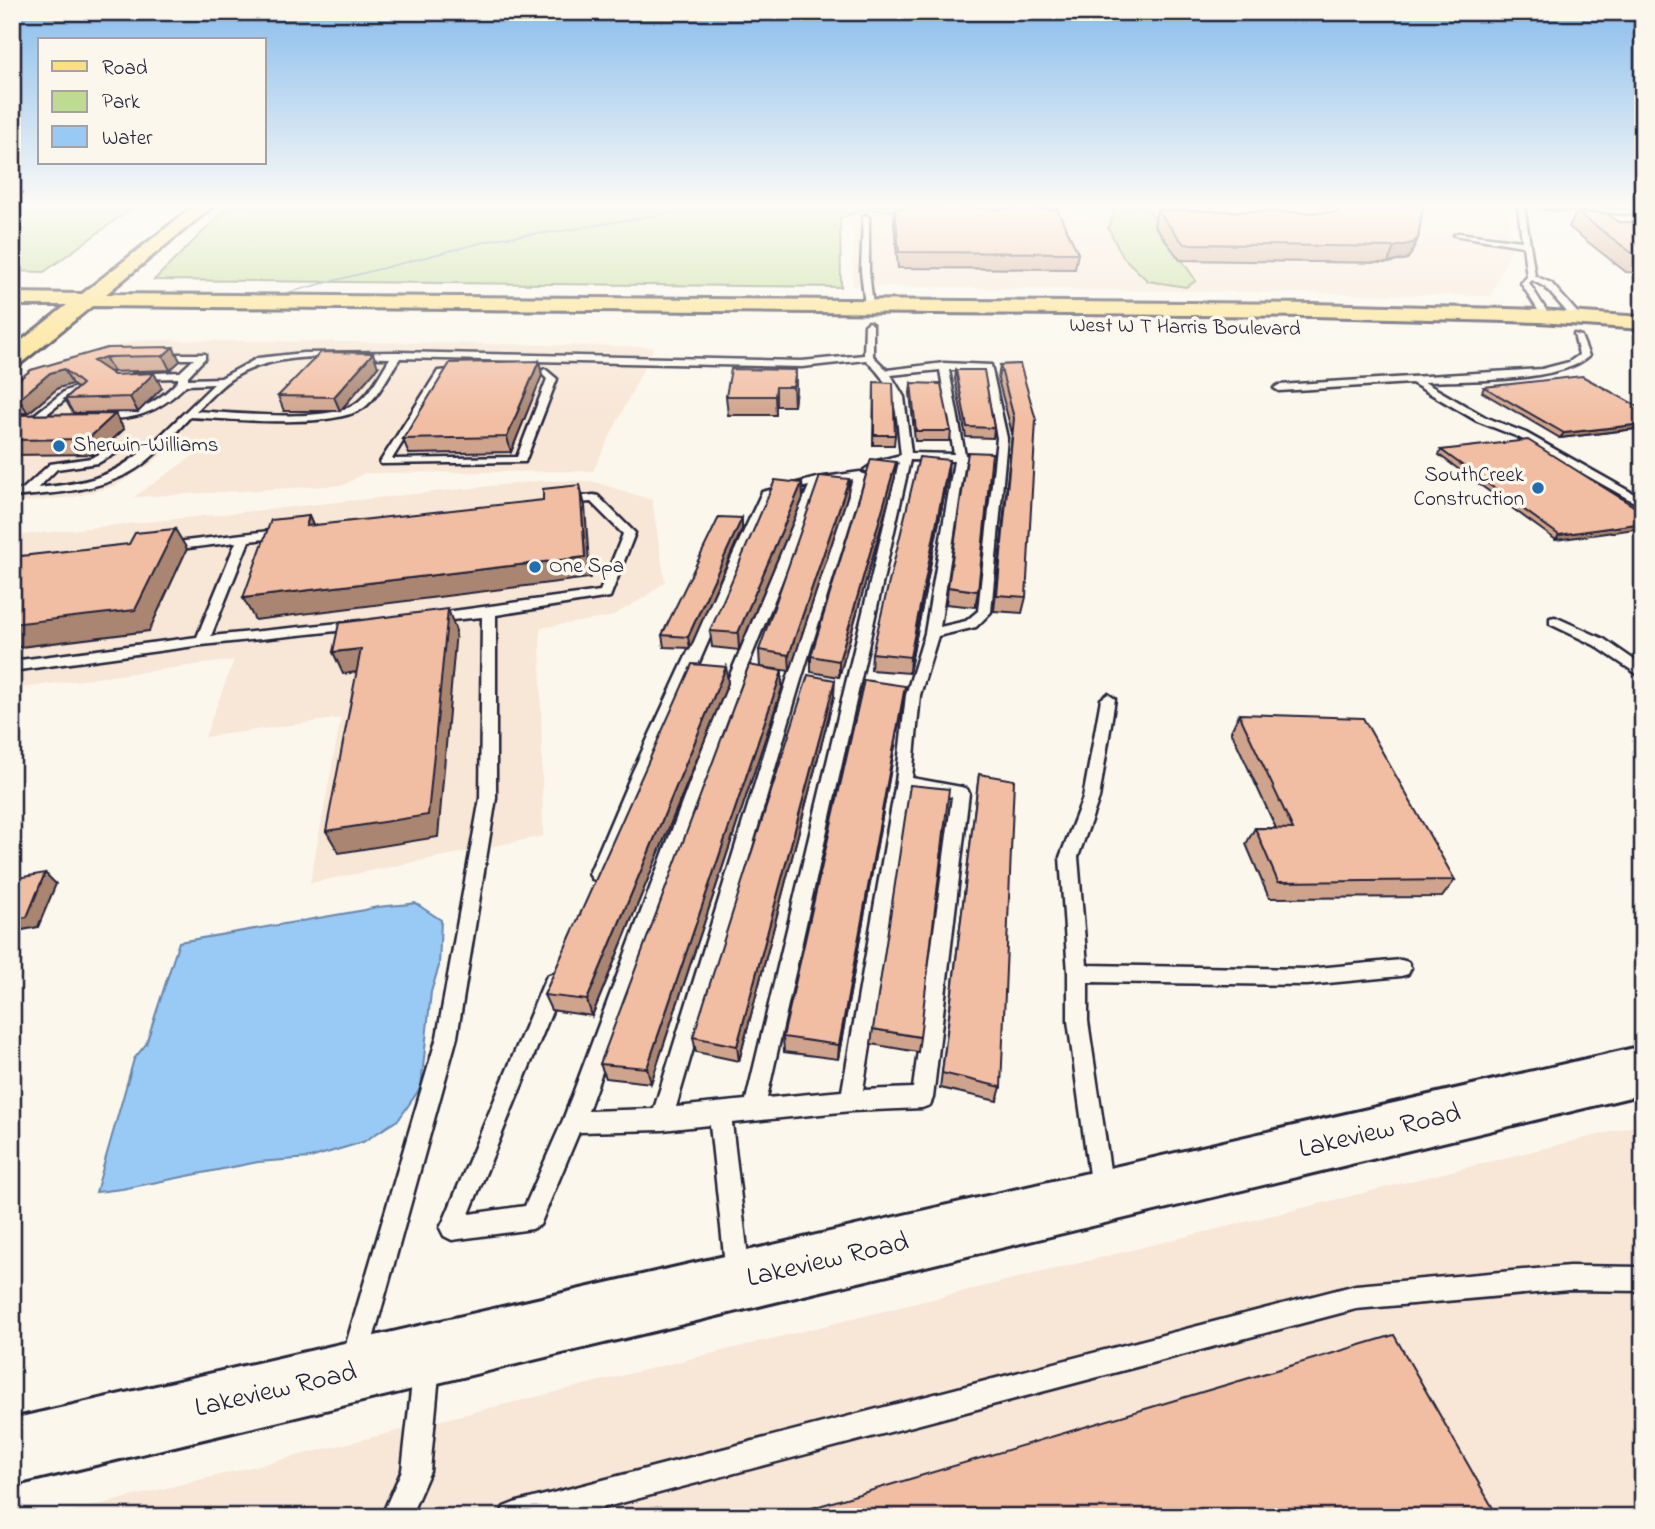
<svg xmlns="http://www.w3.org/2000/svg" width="1655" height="1529" viewBox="0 0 1655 1529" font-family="'Indie Flower',sans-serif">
	<rect width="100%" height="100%" fill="#fbf7ec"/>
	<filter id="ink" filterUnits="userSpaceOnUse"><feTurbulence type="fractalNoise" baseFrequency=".0143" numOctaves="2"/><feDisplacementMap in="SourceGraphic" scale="14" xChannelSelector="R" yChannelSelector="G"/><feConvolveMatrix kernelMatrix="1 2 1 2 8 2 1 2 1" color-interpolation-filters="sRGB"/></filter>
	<g filter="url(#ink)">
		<!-- built -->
		<g fill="#f8e6d6">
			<polygon points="1145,206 1508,206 1511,249 1491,296 852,286 854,215 860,213 1150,218"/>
			<polygon points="139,340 449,343 654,347 593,471 364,473 344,485 134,497 206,447 166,451 151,464 115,486 74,497 12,503 12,379 20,373"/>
			<polygon points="540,481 591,481 652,500 665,582 645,597 610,617 540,628 543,836 310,883 341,718 205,737 234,660 12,689 12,536"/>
			<polygon points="1643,1124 1643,1517 49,1517"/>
		</g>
		<!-- green -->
		<g fill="#bfdb92" stroke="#707e66" stroke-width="2">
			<polygon points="30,206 135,206 44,272 12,271 12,216"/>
			<polygon points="229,206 1034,206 1029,212 862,210 840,218 841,287 154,280"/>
			<polygon points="1117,206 1146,206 1196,281 1186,287 1148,281 1123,257 1108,228"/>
		</g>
		<!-- water -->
		<path fill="#99c9f5" stroke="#6986ab" stroke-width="2" d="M415,903L441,920L439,966L431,992L421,1087L399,1119L363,1142L310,1158L258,1162L122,1189L96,1192L134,1059L146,1044L179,942L365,910C382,904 398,907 415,903Z"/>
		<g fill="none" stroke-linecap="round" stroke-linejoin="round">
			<!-- stream -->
			<polygon fill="#6986ab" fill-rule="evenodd" points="704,206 716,206 562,232 500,239 285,294 283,293 500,237 562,230"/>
			<defs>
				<g id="service">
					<polygon points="1518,206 1524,206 1535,276 1551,283 1580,316 1580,320 1574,320 1545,287 1532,280 1529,283 1546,310 1542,318 1536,318 1538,310 1521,283 1527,277 1523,246 1454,235 1458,233 1522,241"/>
					<polygon points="1537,206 1643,211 1643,215 1540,208"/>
					<polygon points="866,215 869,217 869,271 873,306 869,308 865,306 861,271 863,217"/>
					<path d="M869,322L873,325V356L887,370L944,363L991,365L1007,438L991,612L976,627L938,636L920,695L912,778L961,787L967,789L969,793L933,1098L930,1105L922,1108L851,1111L732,1123L750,1274L747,1283L738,1286L729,1283L726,1274L710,1125L662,1130L579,1132L540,1225L532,1229L452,1240L444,1236L440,1228L444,1220L544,982L547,976L554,973L561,976L564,982L469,1214L525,1206L563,1120L730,675L809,486L773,494L697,667L714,670L716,673L709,678L693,675L648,773L604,879L598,881L592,879L589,874L632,773L762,492L817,478L860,472L865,475L800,683L676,1107L746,1100L899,462L869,473L864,470L877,461L901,455C896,412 899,391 866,360L802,367L400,358C389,374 380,394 366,406C338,430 227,419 190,417C172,436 152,461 129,473C92,492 52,493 12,497V491L23,489L50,464L91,458L120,444L153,443L214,384L186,385C158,413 132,423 91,417L90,415L95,412C135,411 149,411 178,381V378L136,379L133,378V374L180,372L194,359H155V355L158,354H205V358L188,376V379L221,378L258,358L303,353L397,352L802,361L864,355L865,325ZM390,358C381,372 372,391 358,402C333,424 230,413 196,411C208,400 221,384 236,376C281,350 340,358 390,358ZM940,370L954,454L911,453L904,397L891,375ZM949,370H984L997,438L978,611L966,621L940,627L965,461L974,458L965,455ZM145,449C108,480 84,483 38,488L57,469L98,463L122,450ZM910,460L954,461L925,633L906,695L896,782L842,1091L767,1098ZM853,479L786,683L654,1109L588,1111L744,675L821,484ZM911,789L952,797L913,1088L863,1090Z"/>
					<path d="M1574,334L1581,336L1589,356C1560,383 1465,380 1424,382L1485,417L1526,433L1643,499V507L1518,437L1477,421L1412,383L1279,391L1274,388L1279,385L1542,369L1569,362L1579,355Z"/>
					<polygon points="463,369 468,372 466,374 444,376 392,459 517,457 547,379 540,372 545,369 557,379 525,462 381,464 380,462 438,371"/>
					<polygon points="79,386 82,387 82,391 71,395 43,417 34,415 65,391"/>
					<polygon points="594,495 598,496 635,533 610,597 496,615 496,798 457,1037 367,1361 363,1370 354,1374 345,1370 341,1361 437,1037 480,798 482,617 431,622 424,618 431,614 600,591 623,534 591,502 564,504 558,501 564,498"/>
					<polygon points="285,529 289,530 289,536 249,541 211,636 360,621 365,622 367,625 365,628 202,645 12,671 12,661 197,637 236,542 164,551 158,547 160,544"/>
					<polygon points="1555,617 1604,639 1643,666 1643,678 1594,645 1550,624 1550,618"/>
					<polygon points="1108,694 1115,699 1099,798 1078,857 1087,965 1307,969 1401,960 1408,962 1411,968 1408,974 1401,976 1307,985 1088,982 1088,1021 1113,1190 1110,1198 1102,1201 1094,1198 1091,1190 1068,1021 1068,973 1060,857 1083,798 1101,699"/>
					<polygon points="1569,1266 1643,1267 1643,1291 1569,1290 1356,1309 568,1517 500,1517 504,1507 514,1503 1356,1285"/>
					<polygon points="427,1351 436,1355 440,1364 430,1471 410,1517 381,1517 402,1470 414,1364 418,1355"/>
				</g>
				<polygon id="secondary" points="1643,1046 1643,1094 12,1485 12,1419"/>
				<polygon id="primary" points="194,206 213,206 106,294 1313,304 1539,310 1643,317 1643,329 1539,322 1313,316 92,306 20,364 12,366 12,348 67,305 12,305 12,293 82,294"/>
			</defs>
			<!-- service casing -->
			<use href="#service" stroke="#22223b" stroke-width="5"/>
			<!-- secondary casing -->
			<use href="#secondary" stroke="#22223b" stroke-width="6"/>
			<!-- primary casing -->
			<use href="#primary" stroke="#22223b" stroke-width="6"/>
			<!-- service -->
			<use href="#service" fill="#fbf7ec" fill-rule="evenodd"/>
			<!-- secondary -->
			<use href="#secondary" fill="#fbf7ec" fill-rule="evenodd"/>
			<!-- primary -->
			<use href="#primary" fill="#fddf80" fill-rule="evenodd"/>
			<defs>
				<polyline id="rail" points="12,209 17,206"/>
			</defs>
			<!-- rail casing -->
			<use href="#rail" stroke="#22223b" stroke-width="3.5"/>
			<!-- rail -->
			<use href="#rail" stroke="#fbf7ec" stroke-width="2.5" stroke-dasharray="7" stroke-linecap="butt"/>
		</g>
		<!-- wall -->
		<g fill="#d0a38c" stroke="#22223b" stroke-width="2">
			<polygon points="1320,206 1423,206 1418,238 1411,254 1407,259 1388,263 1180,260 1154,225 1157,210 1337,213 1339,209"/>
			<polygon points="895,208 1078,253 1075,269 898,268 894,223"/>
			<polygon points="1577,212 1618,222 1643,223 1643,273 1626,272 1569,227"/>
			<polygon points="173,347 180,361 170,370 110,372 114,375 162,388 138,412 73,413 65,399 77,388 72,384 58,388 28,413 12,413 12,385 31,370"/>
			<polygon points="539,361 542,375 511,452 409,454 403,439"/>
			<polygon points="1020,364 1026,597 1022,613 994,611 1012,433 998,379 1000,365"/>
			<polygon points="378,367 340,411 284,411 278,396"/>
			<polygon points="796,370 796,388 794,406 776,406 776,415 728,415 726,396"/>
			<polygon points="956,370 994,428 993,438 966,437 955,379"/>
			<polygon points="874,382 895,435 894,445 873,445"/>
			<polygon points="911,383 951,431 950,441 915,441 910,393"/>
			<polygon points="1484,387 1643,409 1643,428 1560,438 1482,392"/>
			<polygon points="115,414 124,429 97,454 12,455 12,415"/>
			<polygon points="1441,450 1643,512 1556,540 1439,455"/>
			<polygon points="948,476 909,673 871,670 872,653"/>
			<polygon points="895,477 839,677 811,672 811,656"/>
			<polygon points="802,483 803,498 739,650 712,647 710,631"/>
			<polygon points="848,494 790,671 760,667 759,650"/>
			<polygon points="742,518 742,529 690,648 664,647 662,635"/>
			<polygon points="948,587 978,591 975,607 946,604"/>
			<polygon points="726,667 728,683 592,1016 551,1010 544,995"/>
			<polygon points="782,688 651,1083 606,1078 600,1064"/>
			<polygon points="834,696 739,1061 696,1052 693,1037"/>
			<polygon points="903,702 838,1059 784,1052 783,1037"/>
			<polygon points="1239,714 1455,880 1442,897 1269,898 1246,844 1255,828 1276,828 1231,731"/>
			<polygon points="979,774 1001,1087 997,1101 940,1088"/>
			<polygon points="873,1029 920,1037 918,1052 871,1044"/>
		</g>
		<!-- shaded-wall -->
		<g fill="#a98572" stroke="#22223b" stroke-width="2">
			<polygon points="1418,238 1411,254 1407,259 1388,263 1394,247"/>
			<polygon points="173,347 180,361 170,370 163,356"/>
			<polygon points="373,353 378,367 340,411 334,397"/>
			<polygon points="105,357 113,371 101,375 93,361"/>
			<polygon points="539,361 542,375 511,452 507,437"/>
			<polygon points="64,369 72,384 58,388 28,413 19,399 50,373"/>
			<polygon points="796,370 796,388 794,406 793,387"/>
			<polygon points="154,373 162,388 138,412 130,397"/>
			<polygon points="776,387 776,415 775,396"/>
			<polygon points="115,414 124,429 97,454 88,439"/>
			<polygon points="1643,424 1643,428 1560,438 1564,433"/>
			<polygon points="949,460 948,476 909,673 910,657"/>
			<polygon points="896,462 895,477 839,677 839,661"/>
			<polygon points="849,479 848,494 790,671 789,655"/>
			<polygon points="802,483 803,498 739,650 738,633"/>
			<polygon points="580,485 585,506 590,578 255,620 243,598 585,557"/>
			<polygon points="309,516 318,537 306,526"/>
			<polygon points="742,518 742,529 690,648 688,637"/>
			<polygon points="1643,523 1643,528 1556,540 1559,535"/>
			<polygon points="175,529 187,549 149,631 12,648 12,624"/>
			<polygon points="448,609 456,631 438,837 339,853 326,831"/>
			<polygon points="361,649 371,670 343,674 333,652"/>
			<polygon points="726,667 728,683 592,1016 587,1000"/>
			<polygon points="782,671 782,688 651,1083 647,1068"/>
			<polygon points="835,680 834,696 739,1061 737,1046"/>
			<polygon points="905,686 903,702 838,1059 839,1045"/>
			<polygon points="45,873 56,884 38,927 12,932 12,919"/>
		</g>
		<!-- building -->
		<g fill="#f2bea3" stroke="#22223b" stroke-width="2">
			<polygon points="1340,206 1423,206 1418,238 1413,243 1394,247 1184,244 1157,210 1337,213"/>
			<polygon points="895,208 1057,209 1078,253 899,252"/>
			<polygon points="1577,212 1606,213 1618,222 1643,223 1643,256 1636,256"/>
			<polygon points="173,347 163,356 105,357 93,361 114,375 154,373 130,397 65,399 82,384 64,369 50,373 19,399 12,399 12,385 31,370 107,348"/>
			<polygon points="321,352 373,353 334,397 278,396"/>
			<polygon points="539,361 507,437 403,439 450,363"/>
			<polygon points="1020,364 1036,420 1026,597 997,595 1014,418 1000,365"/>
			<polygon points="731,369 796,370 793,387 776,387 775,396 726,396"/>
			<polygon points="956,370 984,370 994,428 967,427"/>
			<polygon points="1582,376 1643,409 1643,424 1564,433 1484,387"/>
			<polygon points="874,382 893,383 895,435 874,435"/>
			<polygon points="911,383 941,384 951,431 916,431"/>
			<polygon points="115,414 88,439 12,440 12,415"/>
			<polygon points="1528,440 1643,512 1643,523 1559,535 1441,450"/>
			<polygon points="968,452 992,453 978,591 948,587"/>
			<polygon points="919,457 949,460 910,657 872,653"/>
			<polygon points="871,459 896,462 839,661 811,656"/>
			<polygon points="820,476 849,479 789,655 759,650"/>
			<polygon points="775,480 802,483 738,633 710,631"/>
			<polygon points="580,485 585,557 243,598 271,520 309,516 306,526 543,500 543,489"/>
			<polygon points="719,517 742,518 688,637 662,635"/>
			<polygon points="175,529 135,610 12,624 12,557 129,544 135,533"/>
			<polygon points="448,609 428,815 326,831 361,649 333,652 339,623"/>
			<polygon points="692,664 726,667 587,1000 544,995"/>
			<polygon points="749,665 782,671 647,1068 600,1064"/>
			<polygon points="808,675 835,680 737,1046 693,1037"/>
			<polygon points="864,680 905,686 839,1045 783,1037"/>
			<polygon points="1239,714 1363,718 1455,880 1278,882 1255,828 1293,829"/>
			<polygon points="979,774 1014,780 1001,1087 942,1073"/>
			<polygon points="910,785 949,789 920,1037 873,1029"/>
			<polygon points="45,873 27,917 12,919 12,879"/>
			<polygon points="1394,1335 1498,1517 782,1517"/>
		</g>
	</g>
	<!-- sky -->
	<linearGradient id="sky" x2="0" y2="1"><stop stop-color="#88bced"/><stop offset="0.49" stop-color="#fdfbf6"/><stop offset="1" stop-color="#fdfbf6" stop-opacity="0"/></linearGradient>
	<rect width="1655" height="420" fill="url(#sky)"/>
	<!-- markers -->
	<g fill="#1f6fb2" stroke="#fbf7ec" stroke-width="2.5">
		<circle cx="59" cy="446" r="7"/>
		<circle cx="1538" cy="488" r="7"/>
		<circle cx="535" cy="567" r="7"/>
	</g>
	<g text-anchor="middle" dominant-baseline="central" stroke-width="7" stroke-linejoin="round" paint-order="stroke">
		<!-- far-street labels -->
		<g font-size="21" fill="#22223b" stroke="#fbf7ec">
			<text transform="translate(1185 328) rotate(1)">West W T Harris Boulevard</text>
		</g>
		<!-- far-poi labels -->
		<g font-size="21" fill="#22223b" stroke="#fbf7ec" text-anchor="start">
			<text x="73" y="446">Sherwin-Williams</text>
			<text x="1524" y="476" text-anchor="end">SouthCreek<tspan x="1524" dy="24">Construction</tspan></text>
			<text x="549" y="567">One Spa</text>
		</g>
		<!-- near-street labels -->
		<g font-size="28" fill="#22223b" stroke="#fbf7ec">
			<text transform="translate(1380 1132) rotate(-13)">Lakeview Road</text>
			<text transform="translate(828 1261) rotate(-13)">Lakeview Road</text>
			<text transform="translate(276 1391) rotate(-13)">Lakeview Road</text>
		</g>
	</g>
	<!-- margin -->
	<rect width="1655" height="1529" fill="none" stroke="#fbf7ec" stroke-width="42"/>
	<rect x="21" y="21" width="1613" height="1487" fill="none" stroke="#22223b" stroke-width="2.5" filter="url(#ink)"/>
	<!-- legend -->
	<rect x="38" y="38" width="228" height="126" fill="#fbf7ec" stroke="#a4a2a5" stroke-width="2"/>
	<rect x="52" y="61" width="35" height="10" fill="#fddf80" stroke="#a4a2a5" stroke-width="2"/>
	<text x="102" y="74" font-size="21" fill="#22223b">Road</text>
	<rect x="52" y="91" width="35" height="21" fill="#bfdb92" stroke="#a4a2a5" stroke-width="2"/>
	<text x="102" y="108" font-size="21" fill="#22223b">Park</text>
	<rect x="52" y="126" width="35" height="21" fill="#99c9f5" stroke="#a4a2a5" stroke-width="2"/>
	<text x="102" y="144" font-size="21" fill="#22223b">Water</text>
</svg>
